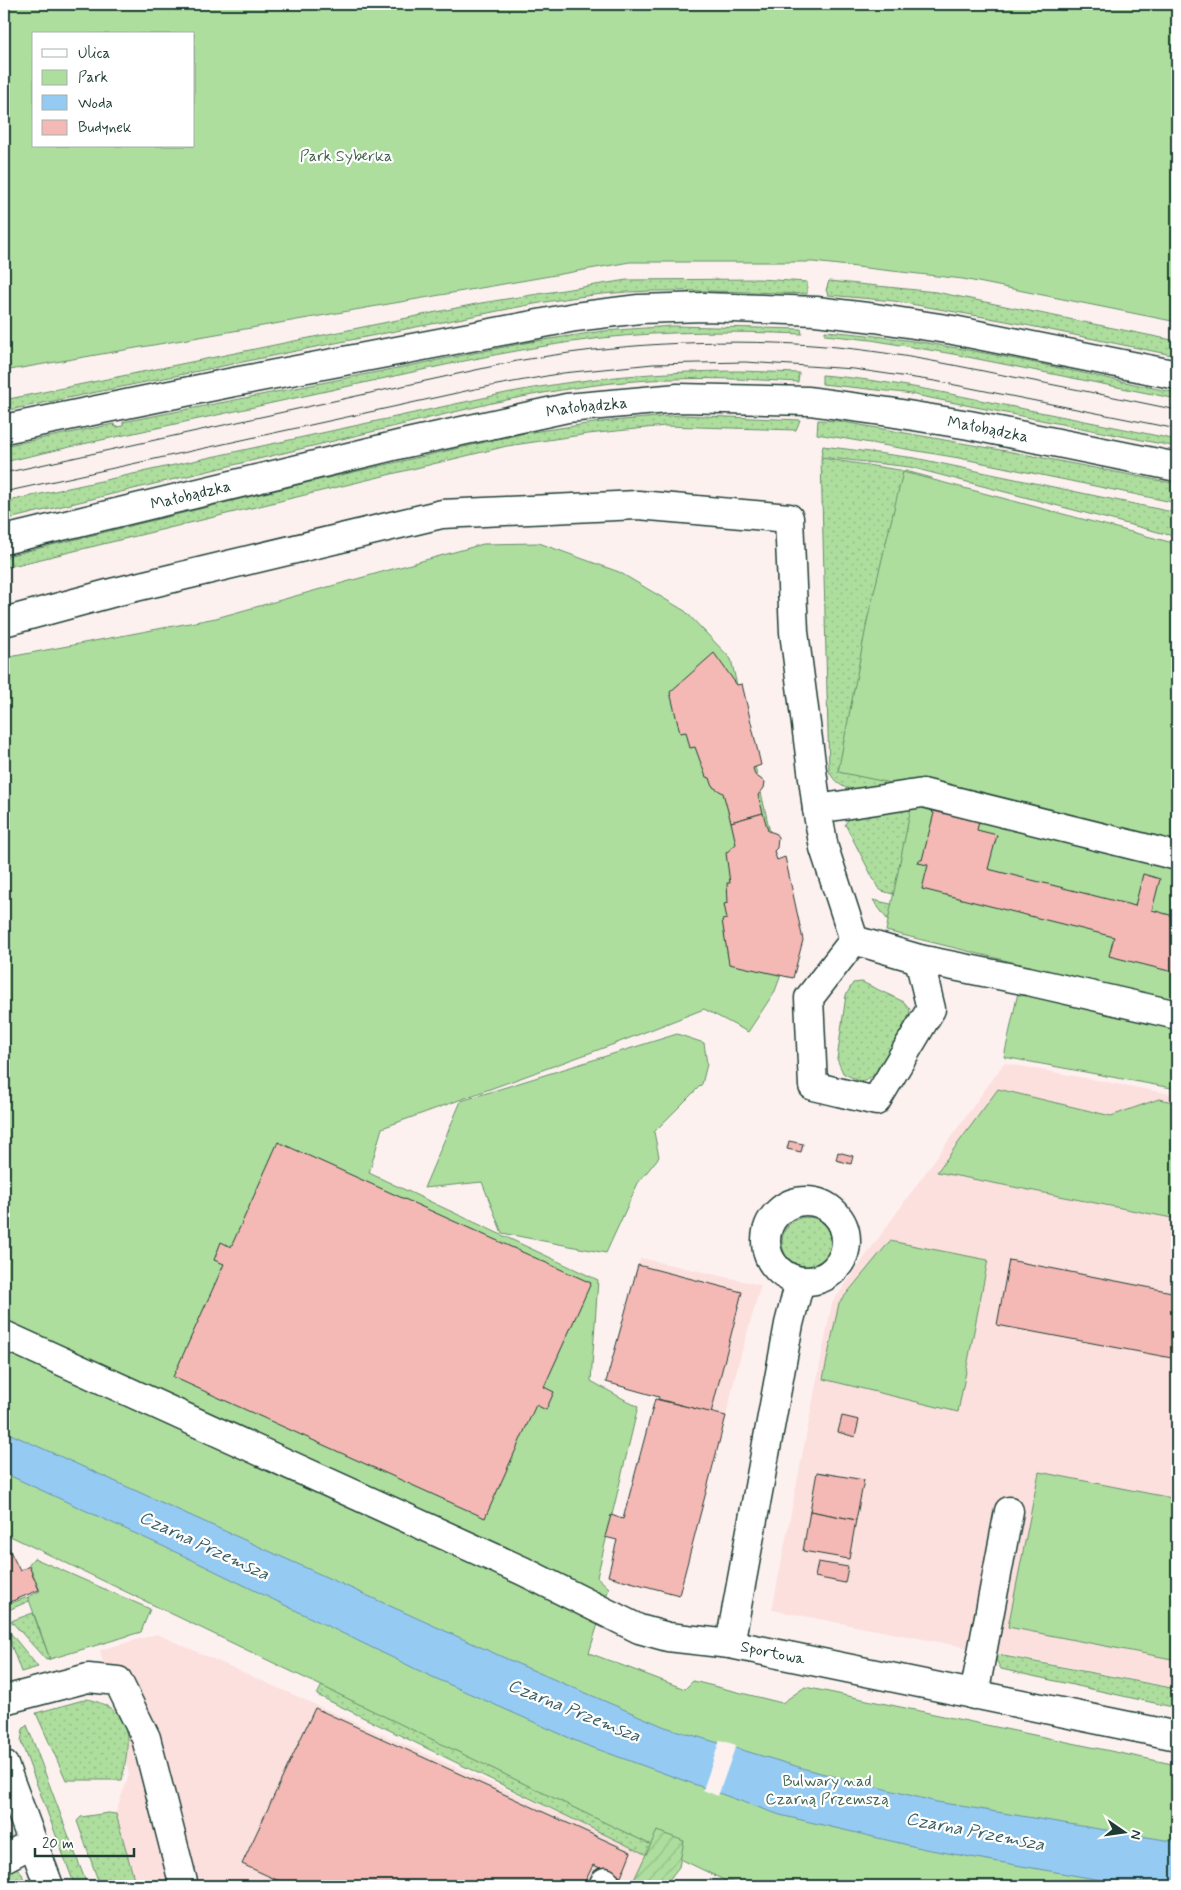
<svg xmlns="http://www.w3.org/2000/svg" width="1181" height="1890" viewBox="0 0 1181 1890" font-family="Mynerve,sans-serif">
	<defs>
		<pattern id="grass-dots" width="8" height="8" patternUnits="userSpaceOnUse" patternTransform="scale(1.25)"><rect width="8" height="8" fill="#aede9e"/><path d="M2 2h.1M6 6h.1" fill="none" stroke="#95bf89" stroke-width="1.8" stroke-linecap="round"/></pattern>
		<pattern id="garden-furrows" width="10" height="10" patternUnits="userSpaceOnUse" patternTransform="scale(1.25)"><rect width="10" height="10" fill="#aede9e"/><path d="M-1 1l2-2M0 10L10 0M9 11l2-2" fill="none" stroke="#95bf89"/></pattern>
	</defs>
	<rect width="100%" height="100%" fill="#fdf1f0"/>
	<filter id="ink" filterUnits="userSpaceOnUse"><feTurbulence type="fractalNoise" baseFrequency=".02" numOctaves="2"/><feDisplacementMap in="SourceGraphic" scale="10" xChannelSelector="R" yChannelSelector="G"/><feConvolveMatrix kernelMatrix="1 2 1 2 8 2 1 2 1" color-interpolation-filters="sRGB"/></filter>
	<g filter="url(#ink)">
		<!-- built -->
		<g fill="#fbe0de">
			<polygon points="1004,1063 1177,1095 1177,1688 772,1610 832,1303"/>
			<polygon points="641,1258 761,1285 738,1365 726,1416 658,1399 659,1397 606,1382 638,1265"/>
			<polygon points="157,1634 675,1865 672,1886 136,1886 115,1814 129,1775 100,1650"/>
		</g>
		<!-- grass -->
		<g fill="url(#grass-dots)" stroke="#668e69">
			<path d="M759,279L807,282V294C747,292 687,289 627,292C558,296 489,314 421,326C282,353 143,383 4,411V400L481,303L627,280Z"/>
			<polygon points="829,281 936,292 1177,341 1177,356 1006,321 894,301 828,295 826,290"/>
			<path d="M673,326L801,329L802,334C735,331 668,331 602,338C507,349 415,372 322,392C216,416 110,437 4,462V446L114,424L115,427L123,426V422L530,342L603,331Z"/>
			<path d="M825,331C944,340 1061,369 1177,393V399L953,354L871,340L825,335Z"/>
			<path d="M739,371L799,373L798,382C749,379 699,377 650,380C597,383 544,392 492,403L4,520V502L506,393C583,378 660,371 739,371Z"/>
			<path d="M822,375C885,380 947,393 1009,406C1065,417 1121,428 1177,440V447L905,393L822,384Z"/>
			<polygon points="680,415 800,420 796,430 665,426 588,434 507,446 4,568 4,558 11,555 310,482 525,433 601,422"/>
			<polygon points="818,420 838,421 1023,454 1177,484 1177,503 959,458 817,434"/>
			<polygon points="823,446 915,458 1177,513 1177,537 910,467 821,457"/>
			<path d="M821,458L906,471L932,478L858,767L929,785L853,791C842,787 834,782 829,771Z"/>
			<polygon points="926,800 900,896 882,891 878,888 845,824 854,812"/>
			<polygon points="873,900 930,913 895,930"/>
			<path d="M862,982L904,1002L910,1009L909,1017C898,1038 884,1076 861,1082L843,1073L837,1059L846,995L853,983Z"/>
			<circle cx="807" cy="1242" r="25"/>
			<polygon points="28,1597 29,1601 4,1612 4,1600 6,1605"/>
			<polygon points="33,1613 50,1659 46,1660 11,1621"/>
			<polygon points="4,1625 38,1667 21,1672"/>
			<polygon points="993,1654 1177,1689 1177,1708 1001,1669"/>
			<polygon points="323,1683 657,1831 647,1855 317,1695"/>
			<path d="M87,1699C135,1710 130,1740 122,1780H66L36,1713Z"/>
			<polygon points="27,1725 84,1877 87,1886 75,1886 21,1742 23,1729"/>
			<polygon points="108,1813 116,1814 136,1886 100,1886 77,1821 81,1817"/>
			<polygon points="15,1866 22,1874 26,1886 10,1886 4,1870"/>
		</g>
		<!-- park -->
		<g fill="#aede9e" stroke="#668e69" fill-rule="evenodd">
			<path d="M4,4H1177V322L963,279L813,262H630L4,371ZM34,34H194V146H34Z"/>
			<polygon points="903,472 1177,544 1177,1089 1004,1057 1024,965 886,931 915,788 838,772 868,617"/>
			<polygon points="539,543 619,572 685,611 731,659 794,939 775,991 748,1032 704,1009 617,1043 382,1128 369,1173 598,1280 591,1381 638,1407 597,1577 609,1588 589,1653 685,1689 693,1681 782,1703 805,1687 1177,1765 1177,1886 748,1886 726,1881 4,1533 4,658 216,618 483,544"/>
			<polygon points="677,1034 704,1043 707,1064 702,1084 654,1132 659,1157 638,1183 606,1253 502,1233 482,1182 424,1188 461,1101"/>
			<polygon points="998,1089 1111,1116 1159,1099 1177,1103 1177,1219 937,1172"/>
			<polygon points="890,1241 988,1260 958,1412 823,1379 839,1303"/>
			<polygon points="1039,1472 1177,1499 1177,1660 1008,1627"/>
			<polygon points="34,1558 150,1609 141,1632 50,1659 28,1597 40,1591 29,1564"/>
		</g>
		<!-- garden -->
		<polygon fill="url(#garden-furrows)" stroke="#668e69" points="657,1831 684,1841 679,1867 664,1886 631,1886"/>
		<!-- water -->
		<polygon fill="#95cbf3" stroke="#6692a7" points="4,1431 516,1663 665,1727 809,1770 937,1802 1177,1842 1177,1886 1135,1886 925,1849 780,1815 735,1799 583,1744 428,1675 184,1556 4,1473"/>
		<!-- pier -->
		<polygon fill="#fdf1f0" points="720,1740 736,1745 718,1796 703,1790"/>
		<!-- building -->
		<g fill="#f5b9b5" stroke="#1f3d34">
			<polygon points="714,653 737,685 742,684 761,765 753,768 755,775 765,782 764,788 758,795 763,813 731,822 723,793 713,787 710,778 706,777 695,747 690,748 686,732 680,733 670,692"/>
			<polygon points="933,809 979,821 977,830 997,835 988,869 1135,906 1143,874 1160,879 1152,910 1177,917 1177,973 1109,956 1114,937 922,889 928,865 918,863 919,860 922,860 934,813 932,812"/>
			<polygon points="763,813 768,831 775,833 778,837 777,848 774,851 777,860 785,857 803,940 793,978 729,964 722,920 727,919 724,904 728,903 727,883 730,883 726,853 736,844 731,822"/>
			<polygon points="789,1141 803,1144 801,1152 787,1149"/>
			<polygon points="278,1142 591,1283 544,1387 554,1392 546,1410 536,1405 485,1518 173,1377 224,1264 214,1260 221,1242 231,1247"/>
			<polygon points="838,1152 853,1156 851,1164 836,1160"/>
			<polygon points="1009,1260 1177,1293 1177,1359 997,1325"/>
			<polygon points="638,1265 742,1292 711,1413 658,1399 659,1397 606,1382"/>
			<polygon points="655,1399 726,1416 679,1595 608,1576 617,1540 605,1537 611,1515 623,1519"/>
			<polygon points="842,1416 859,1420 855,1437 838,1432"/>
			<polygon points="817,1472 864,1480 856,1520 810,1511"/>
			<polygon points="810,1511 856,1520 849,1559 803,1551"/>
			<polygon points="4,1539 20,1571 29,1566 39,1590 5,1604 4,1600"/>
			<polygon points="818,1562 848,1567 845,1583 815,1577"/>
			<polygon points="315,1708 631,1852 621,1877 593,1865 583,1886 290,1886 242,1864"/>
		</g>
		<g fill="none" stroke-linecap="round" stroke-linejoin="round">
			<defs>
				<g id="minor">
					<polyline points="4,429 234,382 575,317 639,309 704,307 816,311 875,318 953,330 1177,375"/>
					<path id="s1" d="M4,540L402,444L567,408L678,398L809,401L889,412L969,425L1177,467"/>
					<polyline points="4,622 115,592 442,514 638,505 789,518 794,632 817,809 824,848 854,940 919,959 1028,981 1177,1015"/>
					<polyline points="817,809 923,793 1177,856"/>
					<polyline points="854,940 809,998 813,1086 876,1101 931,1009 919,959"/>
					<circle cx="806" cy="1241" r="40"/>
					<path id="s2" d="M4,1335L523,1571L639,1629L668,1637L730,1644L1177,1736"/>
					<polyline points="730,1644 789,1324 800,1281"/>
					<polyline points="974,1695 1009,1511"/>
					<polyline points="4,1700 88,1678 118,1681 146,1738 184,1886"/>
					<polyline points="4,1765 49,1886"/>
					<polyline points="4,1858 33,1843"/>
					<polyline points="603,1886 605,1882"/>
				</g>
			</defs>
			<!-- minor casing -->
			<use href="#minor" stroke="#1f3d34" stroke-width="31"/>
			<!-- minor -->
			<use href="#minor" stroke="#fff" stroke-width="28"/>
			<!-- tram -->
			<g stroke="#1f3d34" stroke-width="1">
				<path d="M4,473L517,361C615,344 713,338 812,345C876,349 939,362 1003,375C1061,386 1119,398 1177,410"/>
				<polyline points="4,492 475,389 563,373 653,364 745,362 854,369 935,381 1177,429"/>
			</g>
		</g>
	</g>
	<g text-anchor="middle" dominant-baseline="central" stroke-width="4.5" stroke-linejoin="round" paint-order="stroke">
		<!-- park labels -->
		<g font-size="16" fill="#43654e" stroke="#fff">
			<text x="346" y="156">Park Syberka</text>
			<text x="827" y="1781">Bulwary nad<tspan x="827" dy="18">Czarną Przemszą</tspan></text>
		</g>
		<!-- street labels -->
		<g font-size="16" fill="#1f3d34" stroke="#fff">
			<text stroke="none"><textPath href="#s1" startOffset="598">Małobądzka</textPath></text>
			<text stroke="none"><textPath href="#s1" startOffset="1002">Małobądzka</textPath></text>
			<text stroke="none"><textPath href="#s1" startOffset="192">Małobądzka</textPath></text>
			<text stroke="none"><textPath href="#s2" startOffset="836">Sportowa</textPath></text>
		</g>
		<!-- water labels -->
		<g font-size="18" font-style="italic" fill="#3c6064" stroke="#fff">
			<text transform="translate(204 1546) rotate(25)">Czarna Przemsza</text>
			<text transform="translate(574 1711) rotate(22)">Czarna Przemsza</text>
			<text transform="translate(975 1832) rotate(11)">Czarna Przemsza</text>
		</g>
	</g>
	<!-- margin -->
	<rect width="1181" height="1890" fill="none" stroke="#fff" stroke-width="20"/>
	<rect x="10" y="10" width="1161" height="1870" fill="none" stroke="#1f3d34" stroke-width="2" filter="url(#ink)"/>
	<!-- legend -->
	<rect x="32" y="32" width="162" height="115" fill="#ffffff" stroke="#a5b1ae"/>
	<rect x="42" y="49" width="25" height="8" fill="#ffffff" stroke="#a5b1ae"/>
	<text x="78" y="58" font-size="15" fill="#1f3d34">Ulica</text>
	<rect x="42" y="70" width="25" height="15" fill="#aede9e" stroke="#a5b1ae"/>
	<text x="78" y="82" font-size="15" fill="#1f3d34">Park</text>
	<rect x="42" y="95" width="25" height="15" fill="#95cbf3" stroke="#a5b1ae"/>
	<text x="78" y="108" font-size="15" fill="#1f3d34">Woda</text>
	<rect x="42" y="120" width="25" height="15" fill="#f5b9b5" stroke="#a5b1ae"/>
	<text x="78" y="132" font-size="15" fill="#1f3d34">Budynek</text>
	<!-- north arrow -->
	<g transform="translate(1124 1832) rotate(103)" stroke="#ffffff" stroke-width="4" paint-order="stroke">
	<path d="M0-4L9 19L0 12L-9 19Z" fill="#1f3d34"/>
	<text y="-8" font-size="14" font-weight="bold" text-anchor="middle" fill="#1f3d34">N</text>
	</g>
	<!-- scale -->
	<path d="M35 1848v8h99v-8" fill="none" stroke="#1f3d34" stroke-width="2.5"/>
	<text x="42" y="1848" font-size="15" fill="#1f3d34" stroke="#ffffff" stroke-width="4" paint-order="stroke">20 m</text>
</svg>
